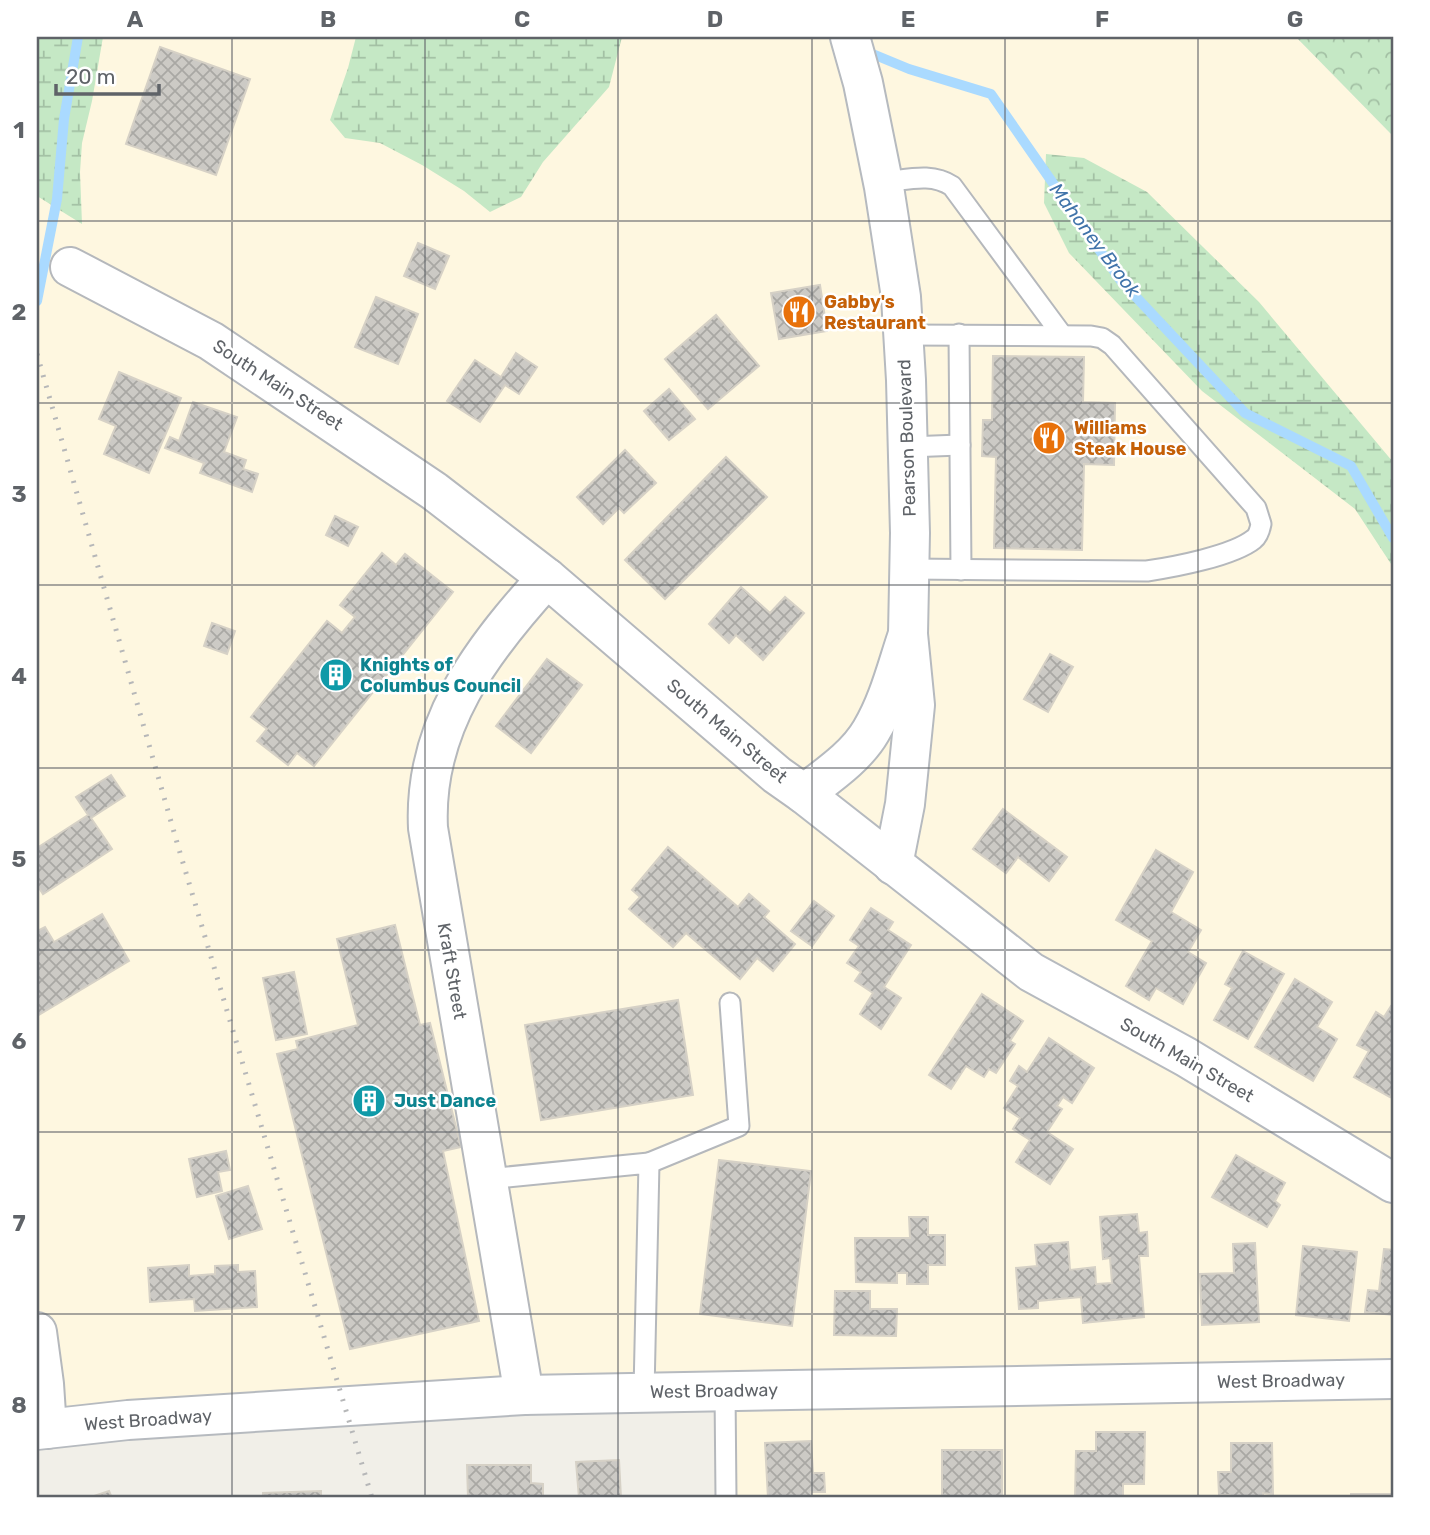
<svg xmlns="http://www.w3.org/2000/svg" width="1430" height="1535" viewBox="0 0 1430 1535" font-family="Rubik,sans-serif">
	<defs>
		<pattern id="forest-crowns" width="20" height="18" patternUnits="userSpaceOnUse" patternTransform="scale(1.75)"><rect width="20" height="18" fill="#c5e8c5"/><path d="M2 6a3 3 0 1 1 6 0M12 15a3 3 0 1 1 6 0" fill="none" stroke="#a3c0a4"/></pattern>
		<pattern id="wetland-marsh" width="20" height="14" patternUnits="userSpaceOnUse" patternTransform="scale(1.75)"><rect width="20" height="14" fill="#c5e8c5"/><path d="M1 5h8M5 5V1M11 12h8M15 12V8" fill="none" stroke="#a3c0a4"/></pattern>
		<pattern id="building-cross-hatch" width="8" height="8" patternUnits="userSpaceOnUse" patternTransform="scale(1.75)"><rect width="8" height="8" fill="#cccac5"/><path d="M0 0l8 8M0 8l8-8" fill="none" stroke="#a9a8a4"/></pattern>
	</defs>
	<rect width="100%" height="100%" fill="#f1efe8"/>
	<!-- commercial -->
	<polygon fill="#fef7e0" points="37,37 1296,37 1393,136 1393,1498 727,1498 725,1391 72,1426 37,1332"/>
	<!-- forest -->
	<polygon fill="url(#forest-crowns)" points="1296,37 1393,37 1393,136"/>
	<!-- wetland -->
	<g fill="url(#wetland-marsh)">
		<polygon points="37,37 103,37 92,101 82,143 80,172 82,224 37,196"/>
		<polygon points="356,37 622,37 609,87 543,162 521,197 490,212 464,191 422,165 380,143 345,138 330,120 348,68"/>
		<polygon points="1046,154 1084,158 1147,192 1259,302 1393,462 1393,567 1355,509 1202,391 1069,253 1044,203"/>
	</g>
	<g fill="none" stroke-linecap="round" stroke-linejoin="round">
		<!-- stream -->
		<g stroke="#aadaff" stroke-width="10">
			<polyline points="863,50 909,69 991,94 1121,281 1245,413 1351,466 1393,538"/>
			<polyline points="37,301 57,199 64,119 78,37"/>
		</g>
	</g>
	<!-- building -->
	<g fill="url(#building-cross-hatch)" stroke="#d6d1c6" stroke-width="2">
		<polygon points="160,47 250,79 216,175 126,144"/>
		<polygon points="418,243 449,256 435,289 404,276"/>
		<polygon points="820,285 827,331 779,339 771,293"/>
		<polygon points="376,297 418,314 398,364 355,347"/>
		<polygon points="716,315 759,366 708,409 665,359"/>
		<polygon points="516,353 537,367 519,394 505,385 480,422 447,401 475,360 501,377"/>
		<polygon points="993,356 1084,357 1083,402 1115,403 1114,465 1084,464 1082,550 994,548 996,457 982,456 983,420 992,420"/>
		<polygon points="119,372 181,398 149,473 104,454 116,426 99,419"/>
		<polygon points="669,389 695,419 669,440 644,411"/>
		<polygon points="193,402 237,417 224,452 246,460 243,469 258,474 252,492 200,473 204,463 165,448 170,437 179,441"/>
		<polygon points="625,450 656,483 624,513 619,508 603,524 577,497"/>
		<polygon points="726,457 767,497 665,599 625,560"/>
		<polygon points="335,516 358,527 348,546 326,535"/>
		<polygon points="382,553 396,565 405,554 453,592 314,766 297,753 288,765 257,741 267,729 251,717 327,621 342,633 355,617 340,605"/>
		<polygon points="741,587 770,613 785,597 804,613 763,660 736,635 729,643 709,624"/>
		<polygon points="212,623 235,631 227,654 204,646"/>
		<polygon points="1050,654 1073,667 1048,712 1024,699"/>
		<polygon points="547,659 582,685 531,753 496,726"/>
		<polygon points="111,775 125,796 91,818 112,849 43,894 37,885 37,848 88,815 76,797"/>
		<polygon points="1003,809 1067,857 1049,881 1018,857 1006,873 973,849"/>
		<polygon points="668,847 738,907 749,894 769,911 764,917 795,944 773,971 757,958 740,979 686,933 673,947 629,909 640,897 632,890"/>
		<polygon points="1156,850 1193,872 1171,912 1201,930 1188,952 1206,963 1183,1004 1156,988 1149,1000 1126,986 1152,941 1116,920"/>
		<polygon points="814,901 834,916 812,946 791,931"/>
		<polygon points="871,908 893,922 888,930 911,945 884,987 901,998 881,1029 860,1014 873,993 855,981 861,972 847,963 859,946 850,940"/>
		<polygon points="102,914 129,961 37,1016 37,931 45,927 54,942"/>
		<polygon points="395,925 420,1025 430,1023 461,1147 443,1151 479,1321 350,1349 277,1054 298,1049 296,1041 358,1025 337,939"/>
		<polygon points="1243,951 1284,974 1248,1039 1214,1020 1232,988 1225,984"/>
		<polygon points="294,972 307,1034 276,1040 263,978"/>
		<polygon points="1295,979 1332,1002 1317,1027 1337,1039 1313,1081 1255,1047"/>
		<polygon points="982,994 1023,1021 1010,1041 1015,1044 996,1073 989,1069 984,1077 966,1066 951,1089 929,1075"/>
		<polygon points="678,1000 693,1095 541,1120 525,1025"/>
		<polygon points="1391,1006 1393,1007 1393,1091 1390,1097 1354,1077 1369,1051 1357,1045 1376,1012 1384,1017"/>
		<polygon points="1049,1038 1094,1068 1072,1103 1063,1097 1057,1106 1062,1109 1047,1132 1073,1149 1050,1184 1016,1162 1030,1140 1013,1129 1020,1118 1004,1108 1018,1086 1010,1081 1019,1066 1027,1072"/>
		<polygon points="226,1151 230,1170 218,1172 222,1191 197,1197 189,1159"/>
		<polygon points="1236,1155 1285,1183 1275,1201 1280,1205 1267,1227 1212,1197"/>
		<polygon points="719,1160 811,1171 792,1326 700,1314"/>
		<polygon points="248,1186 262,1229 229,1239 216,1196"/>
		<polygon points="1137,1214 1139,1233 1147,1232 1148,1256 1139,1256 1144,1317 1083,1323 1081,1297 1038,1301 1038,1308 1019,1309 1016,1268 1037,1266 1035,1245 1068,1242 1070,1270 1095,1267 1096,1284 1112,1283 1110,1258 1103,1259 1100,1217"/>
		<polygon points="909,1217 928,1217 928,1235 945,1235 945,1265 928,1265 928,1284 907,1284 907,1273 897,1273 897,1283 856,1282 855,1238 910,1238"/>
		<polygon points="1255,1243 1259,1322 1202,1325 1200,1274 1234,1273 1233,1244"/>
		<polygon points="1303,1246 1357,1252 1349,1321 1296,1315"/>
		<polygon points="1384,1249 1393,1250 1393,1315 1365,1312 1368,1290 1379,1291"/>
		<polygon points="189,1265 189,1276 215,1274 215,1266 238,1265 238,1272 255,1271 257,1307 195,1311 194,1299 150,1302 148,1268"/>
		<polygon points="835,1291 870,1291 870,1309 897,1309 896,1336 834,1335"/>
		<polygon points="1096,1432 1145,1432 1144,1484 1123,1484 1123,1498 1075,1498 1076,1451 1096,1451"/>
		<polygon points="811,1441 813,1473 824,1473 825,1492 811,1492 811,1498 768,1498 765,1443"/>
		<polygon points="1231,1443 1272,1443 1273,1494 1263,1493 1263,1498 1230,1498 1230,1495 1219,1495 1218,1472 1231,1472"/>
		<rect x="942" y="1450" width="60" height="48"/>
		<polygon points="619,1460 621,1498 579,1498 576,1462"/>
		<polygon points="467,1465 531,1465 531,1483 543,1484 543,1498 468,1498"/>
		<polygon points="109,1491 112,1498 88,1498"/>
		<polygon points="321,1491 321,1498 263,1498 263,1493"/>
		<rect x="1351" y="1494" width="42" height="4"/>
	</g>
	<g fill="none" stroke-linecap="round" stroke-linejoin="round">
		<defs>
			<g id="lane">
				<path d="M883,182C907,180 931,172 952,186L1062,335"/>
				<polyline points="959,334 961,570"/>
				<path d="M903,335L1091,336L1102,338L1112,345L1256,508L1261,524C1260,529 1258,536 1254,539C1233,556 1174,567 1147,571L909,569"/>
				<polyline points="908,447 960,445"/>
				<polyline points="649,1163 739,1126 730,1003"/>
				<polyline points="487,1179 649,1163 644,1392"/>
				<polyline points="725,1390 726,1498"/>
			</g>
			<g id="street">
				<polyline points="70,267 211,341 434,491 547,578 777,775 804,794"/>
				<polyline points="37,1332 44,1384 47,1429"/>
				<path d="M524,1395L428,828C423,726 482,649 547,578"/>
			</g>
			<g id="secondary">
				<polyline points="850,37 863,83 884,187 901,297 906,380 910,533 908,634 915,705 905,804 893,865"/>
				<path d="M908,634C897,666 889,701 871,731C856,757 827,776 804,794L1031,972L1186,1057L1393,1183"/>
				<polyline points="37,1430 128,1420 524,1395 1393,1379"/>
			</g>
		</defs>
		<!-- lane casing -->
		<use href="#lane" stroke="#b5b8bc" stroke-width="23"/>
		<!-- street casing -->
		<use href="#street" stroke="#b5b8bc" stroke-width="42"/>
		<!-- secondary casing -->
		<use href="#secondary" stroke="#b6babf" stroke-width="42"/>
		<!-- lane -->
		<use href="#lane" stroke="#fff" stroke-width="19"/>
		<!-- street -->
		<use href="#street" stroke="#fff" stroke-width="38"/>
		<!-- secondary -->
		<use href="#secondary" stroke="#fff" stroke-width="38"/>
		<!-- rail -->
		<polyline stroke="#b6b7b8" stroke-width="5" stroke-dasharray="2 9" stroke-linecap="butt" points="37,354 178,846 372,1498"/>
	</g>
	<!-- grid -->
	<path fill="none" stroke="#5f6368" stroke-width="2" stroke-opacity="0.55" d="M232,37V1498M425,37V1498M618,37V1498M812,37V1498M1005,37V1498M1198,37V1498M37,221H1393M37,403H1393M37,585H1393M37,768H1393M37,950H1393M37,1132H1393M37,1314H1393"/>
	<!-- icons -->
	<defs>
		<symbol id="restaurant-disc" viewBox="-11 -11 22 22"><circle r="9.5" fill="#e8710a" stroke="#fff"/><path d="M-5-6h1v4h1v-4h1v4h1v-4h1v5L-1.5 .5V6h-2V.5L-5-1ZM5-6V6H3V1.5H1.5Q1.5-4 5-6Z" fill="#fff"/></symbol>
		<symbol id="building-disc" viewBox="-11 -11 22 22"><circle r="9.5" fill="#0f9aa8" stroke="#fff"/><path d="M-4-6H4V6H1V3H-1V6H-4ZM-2.5-4.3h1.7v1.8h-1.7ZM.8-4.3h1.7v1.8H.8ZM-2.5-1h1.7V.8h-1.7ZM.8-1h1.7V.8H.8Z" fill="#fff"/></symbol>
	</defs>
	<g fill-rule="evenodd">
		<use href="#restaurant-disc" x="780" y="293" width="38" height="38"/>
		<use href="#restaurant-disc" x="1030" y="419" width="38" height="38"/>
		<use href="#building-disc" x="317" y="656" width="38" height="38"/>
		<use href="#building-disc" x="350" y="1082" width="38" height="38"/>
	</g>
	<g text-anchor="middle" dominant-baseline="central" stroke-width="5" stroke-linejoin="round" paint-order="stroke">
		<!-- food labels -->
		<g font-size="18" font-weight="bold" fill="#c56008" stroke="#fff" text-anchor="start">
			<text x="824" y="302">Gabby's<tspan x="824" dy="21">Restaurant</tspan></text>
			<text x="1074" y="428">Williams<tspan x="1074" dy="21">Steak House</tspan></text>
		</g>
		<!-- street labels -->
		<g font-size="18" fill="#5f6368" stroke="#fff">
			<text transform="translate(278 385) rotate(33)">South Main Street</text>
			<text transform="translate(907 438) rotate(-92)">Pearson Boulevard</text>
			<text transform="translate(727 731) rotate(40)">South Main Street</text>
			<text transform="translate(452 971) rotate(80)">Kraft Street</text>
			<text transform="translate(1187 1060) rotate(30)">South Main Street</text>
			<text transform="translate(1281 1381) rotate(-1)">West Broadway</text>
			<text transform="translate(714 1391) rotate(-1)">West Broadway</text>
			<text transform="translate(148 1420) rotate(-4)">West Broadway</text>
		</g>
		<!-- culture labels -->
		<g font-size="18" font-weight="bold" fill="#0d838f" stroke="#fff" text-anchor="start">
			<text x="360" y="665">Knights of<tspan x="360" dy="21">Columbus Council</tspan></text>
			<text x="394" y="1101">Just Dance</text>
		</g>
		<!-- water labels -->
		<g font-size="19" font-style="italic" fill="#4174aa" stroke="#fff">
			<text transform="translate(1095 240) rotate(53)">Mahoney Brook</text>
		</g>
	</g>
	<!-- border -->
	<rect width="1430" height="1535" fill="none" stroke="#ffffff" stroke-width="77"/>
	<!-- scale -->
	<path d="M56 84v10h103v-10" fill="none" stroke="#5f6368" stroke-width="3.5"/>
	<text x="66" y="84" font-size="21" fill="#5f6368" stroke="#ffffff" stroke-width="5" paint-order="stroke">20 m</text>
	<rect x="38" y="38" width="1354" height="1458" fill="none" stroke="#5f6368" stroke-width="2.5"/>
	<g font-size="23" text-anchor="middle" font-weight="bold" fill="#5f6368">
		<text x="135" y="27">A</text>
		<text x="328" y="27">B</text>
		<text x="522" y="27">C</text>
		<text x="715" y="27">D</text>
		<text x="908" y="27">E</text>
		<text x="1102" y="27">F</text>
		<text x="1295" y="27">G</text>
		<text x="19" y="138">1</text>
		<text x="19" y="320">2</text>
		<text x="19" y="502">3</text>
		<text x="19" y="684">4</text>
		<text x="19" y="867">5</text>
		<text x="19" y="1049">6</text>
		<text x="19" y="1231">7</text>
		<text x="19" y="1413">8</text>
	</g>
</svg>
